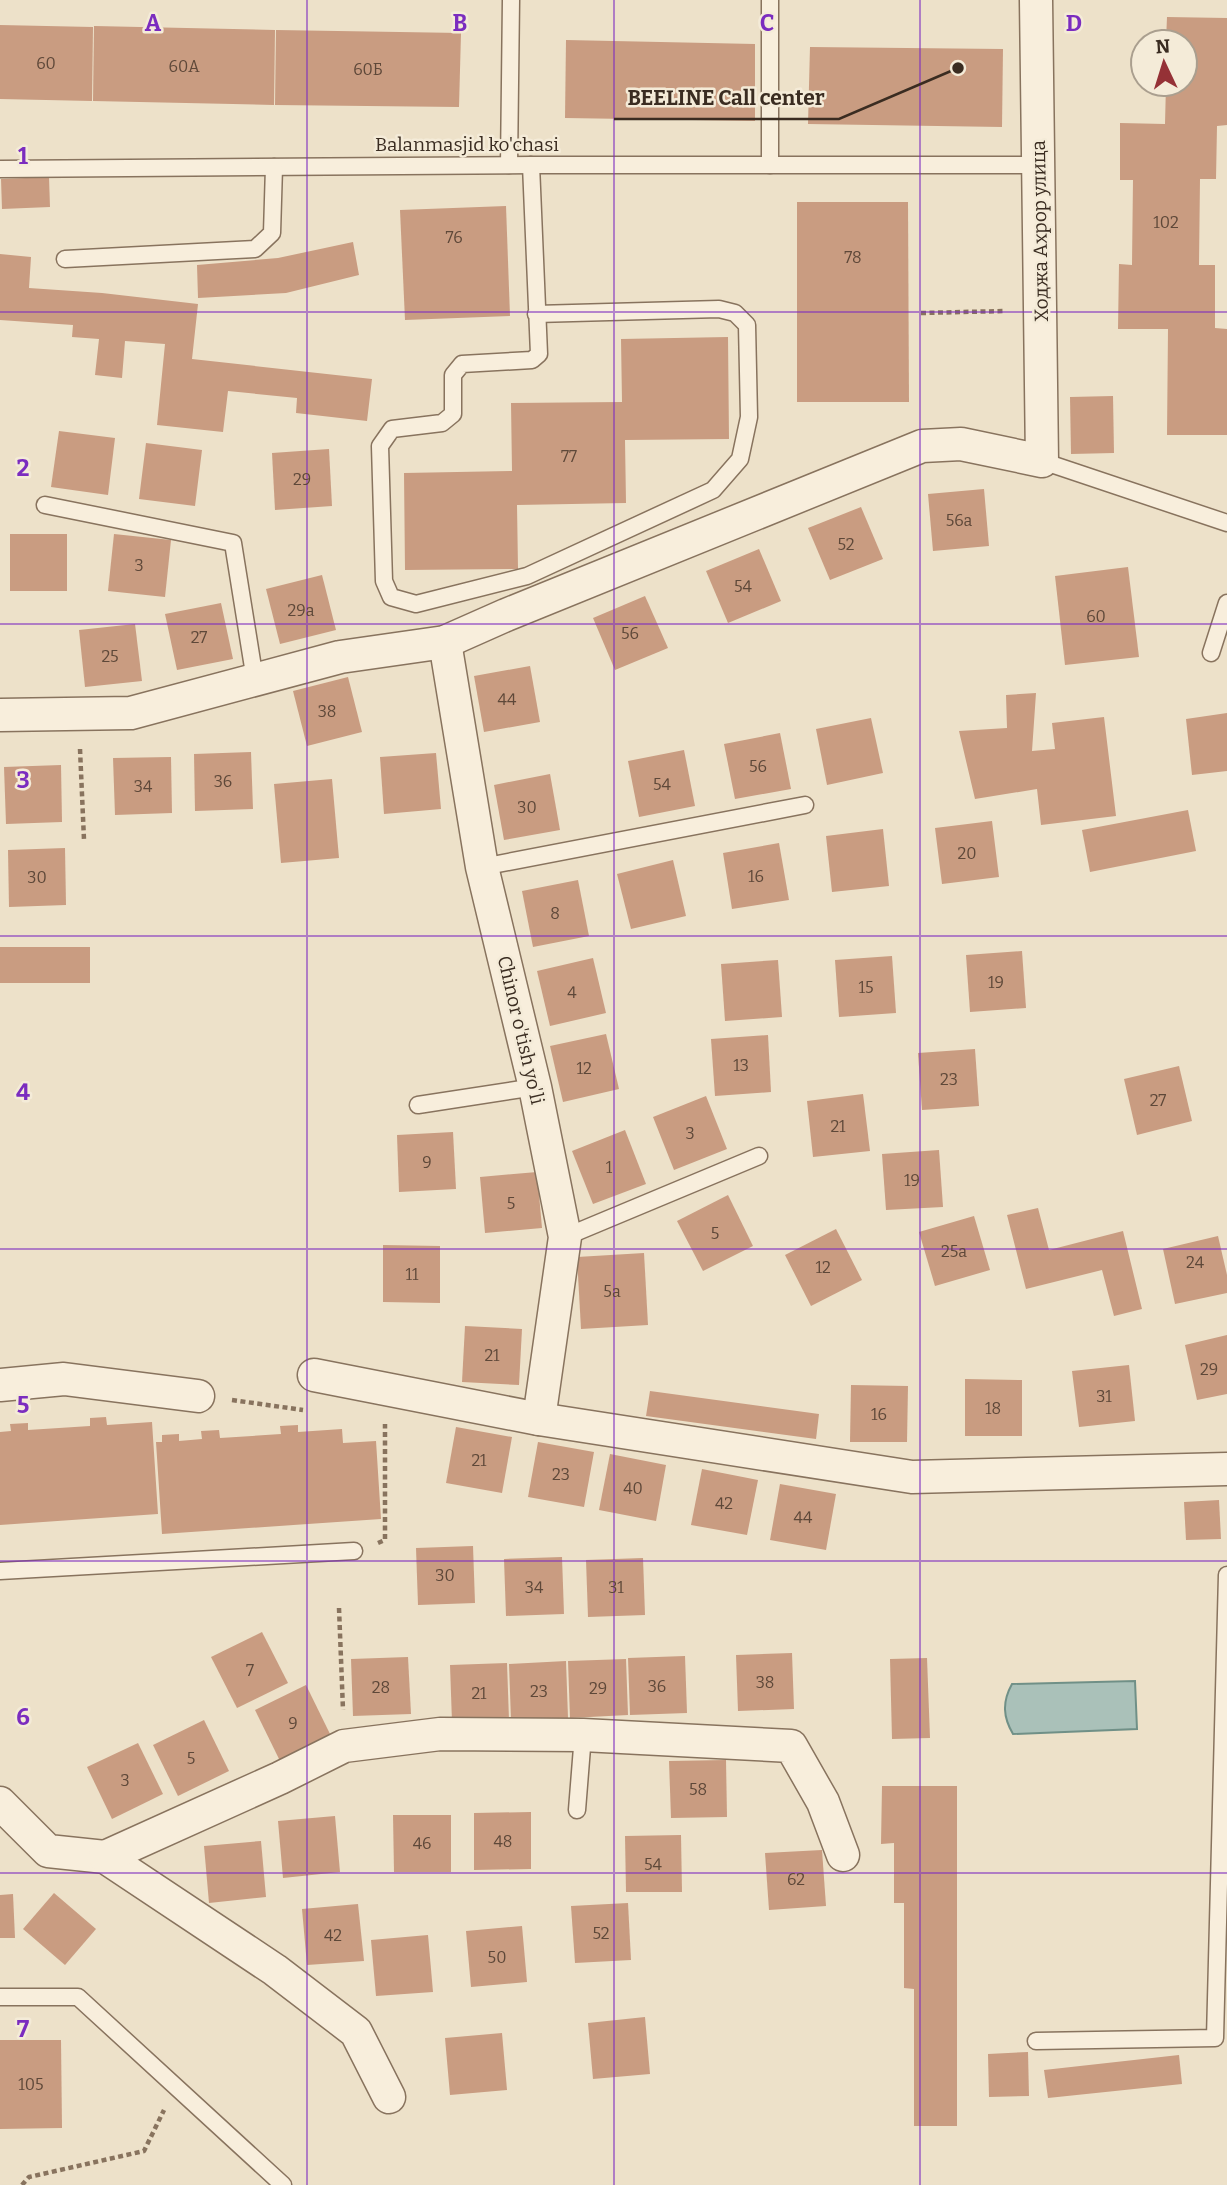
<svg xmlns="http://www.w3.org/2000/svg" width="1227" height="2185" viewBox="0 0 1227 2185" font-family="Bitter,serif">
	<rect width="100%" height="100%" fill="#ede1c9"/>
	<!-- water -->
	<path fill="#aac1b9" stroke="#709087" stroke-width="2" d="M1135,1681L1137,1729L1013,1734C1003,1717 1002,1702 1012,1684Z"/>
	<!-- building -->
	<g fill="#c99c81">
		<polygon points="1167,17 1227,18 1227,125 1217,126 1216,179 1200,179 1199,265 1215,265 1215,328 1227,329 1227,435 1167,435 1168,329 1118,329 1119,264 1132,265 1133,180 1120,180 1120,123 1165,124 1166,84 1185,84 1185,42 1166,42"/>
		<polygon points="0,25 93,27 92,101 0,99"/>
		<polygon points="94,26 275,30 274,105 93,101"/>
		<polygon points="276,30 461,33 459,107 275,105"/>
		<polygon points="566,40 755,44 755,121 565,118"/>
		<polygon points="810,47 1003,49 1002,127 808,124"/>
		<polygon points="49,177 50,207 2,209 1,179"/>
		<polygon points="797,202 908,202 909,402 797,402"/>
		<polygon points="506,206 510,316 405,320 400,210"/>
		<polygon points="353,242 359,275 286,293 198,298 197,265 278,258"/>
		<polygon points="0,254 31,257 29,288 102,293 198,304 192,359 372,379 367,421 296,413 297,398 228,391 223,432 157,425 165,344 125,341 122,378 95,375 99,339 72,337 73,325 0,320"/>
		<polygon points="728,337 729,439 625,440 626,503 517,505 518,569 405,570 404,473 512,471 511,403 622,402 621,339"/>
		<polygon points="1113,396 1114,453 1071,454 1070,397"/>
		<polygon points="59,431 115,438 108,495 51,487"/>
		<polygon points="146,443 202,450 195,506 139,499"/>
		<polygon points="329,449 332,506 275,510 272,453"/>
		<polygon points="984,489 989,546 933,551 928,494"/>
		<polygon points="861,507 883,559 830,580 808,528"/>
		<rect x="10" y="534" width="57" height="57"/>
		<polygon points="114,534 171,540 165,597 108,591"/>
		<polygon points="759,549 781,601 728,623 706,571"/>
		<polygon points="1128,567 1139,657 1065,665 1055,576"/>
		<polygon points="322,575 336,630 280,644 266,589"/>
		<polygon points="645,596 668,648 615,670 593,618"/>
		<polygon points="221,603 233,659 177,670 165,614"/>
		<polygon points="135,624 142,681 85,687 79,630"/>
		<polygon points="530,666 540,722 484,732 474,676"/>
		<polygon points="348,677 362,732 307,746 293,691"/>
		<polygon points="1036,693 1032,751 1055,749 1052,723 1104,717 1116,816 1041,825 1037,789 975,799 959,731 1007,728 1006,695"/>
		<polygon points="1227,713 1227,771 1192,775 1186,719"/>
		<polygon points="871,718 883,773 827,785 816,729"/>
		<polygon points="780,733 791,789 735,799 724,744"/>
		<polygon points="684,750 695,806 639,817 628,761"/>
		<polygon points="251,752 253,809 195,811 194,754"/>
		<polygon points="436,753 441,809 384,814 380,757"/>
		<polygon points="171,757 172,813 115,815 113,758"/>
		<polygon points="61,765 62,822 6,824 4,767"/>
		<polygon points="550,774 560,830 504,840 494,785"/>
		<polygon points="332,779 339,858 281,863 274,784"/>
		<polygon points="1188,810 1196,851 1090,872 1082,830"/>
		<polygon points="992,821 999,877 942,884 935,828"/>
		<polygon points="883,829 889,886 832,892 826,836"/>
		<polygon points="779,843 789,900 732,909 723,853"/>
		<polygon points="65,848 66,905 9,907 8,850"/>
		<polygon points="673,860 686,916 631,929 617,874"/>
		<polygon points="578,880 589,936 533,947 522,891"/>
		<rect x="0" y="947" width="90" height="36"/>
		<polygon points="1022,951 1026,1008 970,1012 966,955"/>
		<polygon points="892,956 896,1013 839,1017 835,960"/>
		<polygon points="593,958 606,1013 550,1026 537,971"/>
		<polygon points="778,960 782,1017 725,1021 721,964"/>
		<polygon points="606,1034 619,1089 563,1102 550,1046"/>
		<polygon points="768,1035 771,1092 715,1096 711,1039"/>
		<polygon points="975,1049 979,1106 922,1110 918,1053"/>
		<polygon points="1179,1066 1192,1121 1137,1135 1124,1079"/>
		<polygon points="863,1094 870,1151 813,1157 807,1101"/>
		<polygon points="706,1096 727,1149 674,1170 653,1117"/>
		<polygon points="625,1130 646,1184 593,1204 572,1151"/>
		<polygon points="453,1132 456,1189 399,1192 397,1135"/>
		<polygon points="939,1150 943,1207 886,1210 882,1154"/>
		<polygon points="537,1172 542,1228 485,1233 480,1177"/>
		<polygon points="728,1195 753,1246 703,1271 677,1221"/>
		<polygon points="1038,1208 1049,1250 1123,1231 1142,1309 1114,1316 1102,1270 1026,1289 1007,1215"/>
		<polygon points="974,1216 990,1270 935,1286 919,1232"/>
		<polygon points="836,1229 862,1280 811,1306 785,1255"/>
		<polygon points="1218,1236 1227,1275 1227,1293 1175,1304 1163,1249"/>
		<polygon points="383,1245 440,1246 440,1303 383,1302"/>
		<polygon points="644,1253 648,1325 581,1329 577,1257"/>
		<polygon points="465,1326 522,1329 519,1385 462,1382"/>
		<polygon points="1227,1335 1227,1394 1197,1400 1185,1345"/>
		<polygon points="1129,1365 1135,1421 1079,1427 1072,1371"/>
		<polygon points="965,1379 1022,1380 1022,1436 965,1436"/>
		<polygon points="851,1385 908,1386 907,1442 850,1442"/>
		<polygon points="650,1391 819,1414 816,1439 646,1416"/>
		<polygon points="106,1417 107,1425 152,1422 158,1514 0,1525 0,1432 11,1431 10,1424 28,1423 28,1430 90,1426 90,1418"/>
		<polygon points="298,1425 298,1432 342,1429 343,1443 376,1441 381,1519 162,1534 156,1442 162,1442 162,1435 179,1434 179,1441 202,1439 201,1431 219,1430 220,1438 281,1434 280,1426"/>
		<polygon points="456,1427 512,1437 502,1493 446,1483"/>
		<polygon points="538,1442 594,1452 584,1507 528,1497"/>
		<polygon points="610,1454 666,1465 656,1521 599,1510"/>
		<polygon points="702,1469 758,1480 747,1535 691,1525"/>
		<polygon points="780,1484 836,1494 826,1550 770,1540"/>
		<polygon points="1219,1500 1221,1539 1186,1540 1184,1502"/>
		<polygon points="473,1546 475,1603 418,1605 416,1548"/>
		<polygon points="562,1557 564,1614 506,1616 504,1559"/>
		<polygon points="643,1558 645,1615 588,1617 586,1560"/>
		<polygon points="262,1632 288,1683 237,1708 211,1657"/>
		<polygon points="792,1653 794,1709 738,1711 736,1655"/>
		<polygon points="685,1656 687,1713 630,1715 628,1658"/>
		<polygon points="408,1657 411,1714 353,1716 351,1659"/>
		<polygon points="927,1658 930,1738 892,1739 890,1659"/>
		<polygon points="626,1659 628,1715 570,1718 568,1661"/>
		<polygon points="566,1661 568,1718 511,1720 509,1664"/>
		<polygon points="507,1663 509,1720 452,1722 450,1665"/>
		<polygon points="306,1685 331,1736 280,1761 255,1710"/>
		<polygon points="204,1720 229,1771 178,1796 153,1745"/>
		<polygon points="138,1743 163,1794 112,1819 87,1767"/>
		<polygon points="726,1760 727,1817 671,1818 669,1761"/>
		<polygon points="882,1786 957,1786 957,2126 914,2126 914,1989 904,1988 904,1903 894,1903 894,1843 881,1844"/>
		<polygon points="531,1812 531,1869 474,1870 474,1813"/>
		<polygon points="393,1815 451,1815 451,1872 394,1872"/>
		<polygon points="335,1816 340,1872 283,1878 278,1821"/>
		<polygon points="681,1835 682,1892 626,1892 625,1836"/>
		<polygon points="261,1841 266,1897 209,1903 204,1846"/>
		<polygon points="822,1850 826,1906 769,1910 765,1853"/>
		<polygon points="54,1893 96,1929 65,1965 23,1929"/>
		<polygon points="13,1894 15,1938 0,1938 0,1895"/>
		<polygon points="628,1903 631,1960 575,1963 571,1906"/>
		<polygon points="358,1904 364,1961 307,1965 302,1909"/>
		<polygon points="522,1926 527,1982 471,1987 466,1931"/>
		<polygon points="428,1935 433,1992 376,1996 371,1940"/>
		<polygon points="645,2017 650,2074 593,2079 588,2023"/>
		<polygon points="502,2033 507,2090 450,2095 445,2038"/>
		<polygon points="0,2040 61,2040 62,2128 0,2129"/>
		<polygon points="1028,2052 1029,2096 989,2097 988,2054"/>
		<polygon points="1179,2055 1182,2084 1048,2098 1044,2070"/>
	</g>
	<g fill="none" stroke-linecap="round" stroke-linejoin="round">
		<defs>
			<g id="lane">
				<polyline points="509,165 511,0"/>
				<polyline points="531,165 539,354 532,360 462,364 453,375 453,414 442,423 392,429 380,446 384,581 391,597 416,604 527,576 713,490 740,459 749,417 747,325 735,313 719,309 536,314"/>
				<polyline points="770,165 1039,165"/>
				<polyline points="0,169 531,165 770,165 770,0"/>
				<polyline points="65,259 255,249 272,233 274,167"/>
				<polyline points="1042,461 1227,523"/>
				<polyline points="45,505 233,543 255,680"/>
				<polyline points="1211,653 1227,603"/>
				<polyline points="482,867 805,805"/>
				<polyline points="418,1105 535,1087"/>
				<polyline points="565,1237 759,1156"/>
				<polyline points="0,1571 354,1551"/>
				<polyline points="577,1810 583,1735"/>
				<polyline points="0,1997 78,1997 283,2185"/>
				<polyline points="1036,2041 1215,2038 1227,1575"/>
			</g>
			<g id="street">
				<polyline points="445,642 482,867 535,1087 565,1237 539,1419"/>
				<polyline points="0,715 131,713 340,657 445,642 506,615 922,446 961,444 1042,461 1036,0"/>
				<polyline points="314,1375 539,1419 912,1477 1227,1469"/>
				<polyline points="0,1385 64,1379 198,1396"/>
				<polyline points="0,1803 48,1851 105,1857 275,1970 356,2032 389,2097"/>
				<polyline points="105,1857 280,1778 344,1746 440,1734 583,1735 791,1746 823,1802 843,1855"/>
			</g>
		</defs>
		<!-- lane casing -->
		<use href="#lane" stroke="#88735e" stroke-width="19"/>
		<!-- street casing -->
		<use href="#street" stroke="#88735e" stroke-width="35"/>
		<!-- path -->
		<g stroke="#88735e" stroke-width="4.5" stroke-dasharray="5 3.5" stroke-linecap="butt">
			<polyline points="921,313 1005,311"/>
			<polyline points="80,749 84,840"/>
			<polyline points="232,1400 303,1410"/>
			<polyline points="378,1543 385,1540 385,1424"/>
			<polyline points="339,1608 343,1710"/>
			<polyline points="22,2185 29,2177 144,2151 164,2110"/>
		</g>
		<!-- lane -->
		<use href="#lane" stroke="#f8eedc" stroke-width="16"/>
		<!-- street -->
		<use href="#street" stroke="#f8eedc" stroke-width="32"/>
	</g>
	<!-- grid -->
	<path fill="none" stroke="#7b2cbf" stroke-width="2" stroke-opacity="0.55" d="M307,0V2185M614,0V2185M920,0V2185M0,312H1227M0,624H1227M0,936H1227M0,1249H1227M0,1561H1227M0,1873H1227"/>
	<g text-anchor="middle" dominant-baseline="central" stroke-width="5" stroke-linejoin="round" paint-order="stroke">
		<!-- number labels -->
		<g font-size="16" fill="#5e4839">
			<text x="46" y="63">60</text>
			<text x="184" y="66">60А</text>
			<text x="368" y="69">60Б</text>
			<text x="1166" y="222">102</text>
			<text x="454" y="237">76</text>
			<text x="853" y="257">78</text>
			<text x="569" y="456">77</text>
			<text x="302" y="479">29</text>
			<text x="959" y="520">56а</text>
			<text x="846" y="544">52</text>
			<text x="139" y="565">3</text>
			<text x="743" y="586">54</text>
			<text x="301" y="610">29а</text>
			<text x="1096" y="616">60</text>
			<text x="630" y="633">56</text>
			<text x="199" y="637">27</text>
			<text x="110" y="656">25</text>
			<text x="507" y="699">44</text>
			<text x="327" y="711">38</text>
			<text x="758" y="766">56</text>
			<text x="223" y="781">36</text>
			<text x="662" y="784">54</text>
			<text x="143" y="786">34</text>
			<text x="527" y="807">30</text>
			<text x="967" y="853">20</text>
			<text x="756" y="876">16</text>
			<text x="37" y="877">30</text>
			<text x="555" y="913">8</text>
			<text x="996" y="982">19</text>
			<text x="866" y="987">15</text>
			<text x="572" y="992">4</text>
			<text x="741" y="1065">13</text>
			<text x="584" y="1068">12</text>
			<text x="949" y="1079">23</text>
			<text x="1158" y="1100">27</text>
			<text x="838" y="1126">21</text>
			<text x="690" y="1133">3</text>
			<text x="427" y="1162">9</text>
			<text x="609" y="1167">1</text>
			<text x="912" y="1180">19</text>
			<text x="511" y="1203">5</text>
			<text x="715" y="1233">5</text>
			<text x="954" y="1251">25а</text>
			<text x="1195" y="1262">24</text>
			<text x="823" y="1267">12</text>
			<text x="412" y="1274">11</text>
			<text x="612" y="1291">5а</text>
			<text x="492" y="1355">21</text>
			<text x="1209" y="1369">29</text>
			<text x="1104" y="1396">31</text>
			<text x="993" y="1408">18</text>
			<text x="879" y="1414">16</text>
			<text x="479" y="1460">21</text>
			<text x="561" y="1474">23</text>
			<text x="633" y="1488">40</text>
			<text x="724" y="1503">42</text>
			<text x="803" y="1517">44</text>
			<text x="445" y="1575">30</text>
			<text x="534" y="1587">34</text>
			<text x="616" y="1587">31</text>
			<text x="250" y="1670">7</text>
			<text x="765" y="1682">38</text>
			<text x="657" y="1686">36</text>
			<text x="381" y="1687">28</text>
			<text x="598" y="1688">29</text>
			<text x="539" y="1691">23</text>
			<text x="479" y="1693">21</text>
			<text x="293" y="1723">9</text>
			<text x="191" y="1758">5</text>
			<text x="125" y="1780">3</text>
			<text x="698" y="1789">58</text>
			<text x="503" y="1841">48</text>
			<text x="422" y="1843">46</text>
			<text x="653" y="1864">54</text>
			<text x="796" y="1879">62</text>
			<text x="601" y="1933">52</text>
			<text x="333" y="1935">42</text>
			<text x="497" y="1957">50</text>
			<text x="31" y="2084">105</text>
		</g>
		<!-- street labels -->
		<g font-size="19" fill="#3a2c21" stroke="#f4ebd8">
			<text x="467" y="144">Balanmasjid ko'chasi</text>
			<text transform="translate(1040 231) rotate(-91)">Ходжа Ахрор улица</text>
			<text transform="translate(521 1030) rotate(77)">Chinor o'tish yo'li</text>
		</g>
	</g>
	<g font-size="23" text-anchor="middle" font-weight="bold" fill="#7b2cbf" stroke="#f4ebd8" stroke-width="5" stroke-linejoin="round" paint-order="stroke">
		<text x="153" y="31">A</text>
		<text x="460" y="31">B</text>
		<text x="767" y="31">C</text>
		<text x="1074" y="31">D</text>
		<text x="23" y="164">1</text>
		<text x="23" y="476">2</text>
		<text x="23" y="788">3</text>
		<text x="23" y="1100">4</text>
		<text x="23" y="1413">5</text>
		<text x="23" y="1725">6</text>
		<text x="23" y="2037">7</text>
	</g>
	<!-- callouts -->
	<path fill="none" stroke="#3a2c21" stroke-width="2.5" d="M958 68L839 119H614"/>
	<circle fill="#3a2c21" stroke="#f4ebd8" stroke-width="2.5" cx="958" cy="68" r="7"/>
	<g font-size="21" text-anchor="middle" font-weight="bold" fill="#3a2c21" stroke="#f4ebd8" stroke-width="5" stroke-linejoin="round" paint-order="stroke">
		<text x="726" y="105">BEELINE Call center</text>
	</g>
	<!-- north arrow -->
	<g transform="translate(1164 63) rotate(356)"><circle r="33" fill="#f4ebd8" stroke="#aa9f8f" stroke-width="2"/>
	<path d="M0-5L12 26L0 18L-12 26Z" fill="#953136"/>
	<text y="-10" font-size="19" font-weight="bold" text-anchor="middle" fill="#3a2c21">N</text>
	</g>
</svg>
